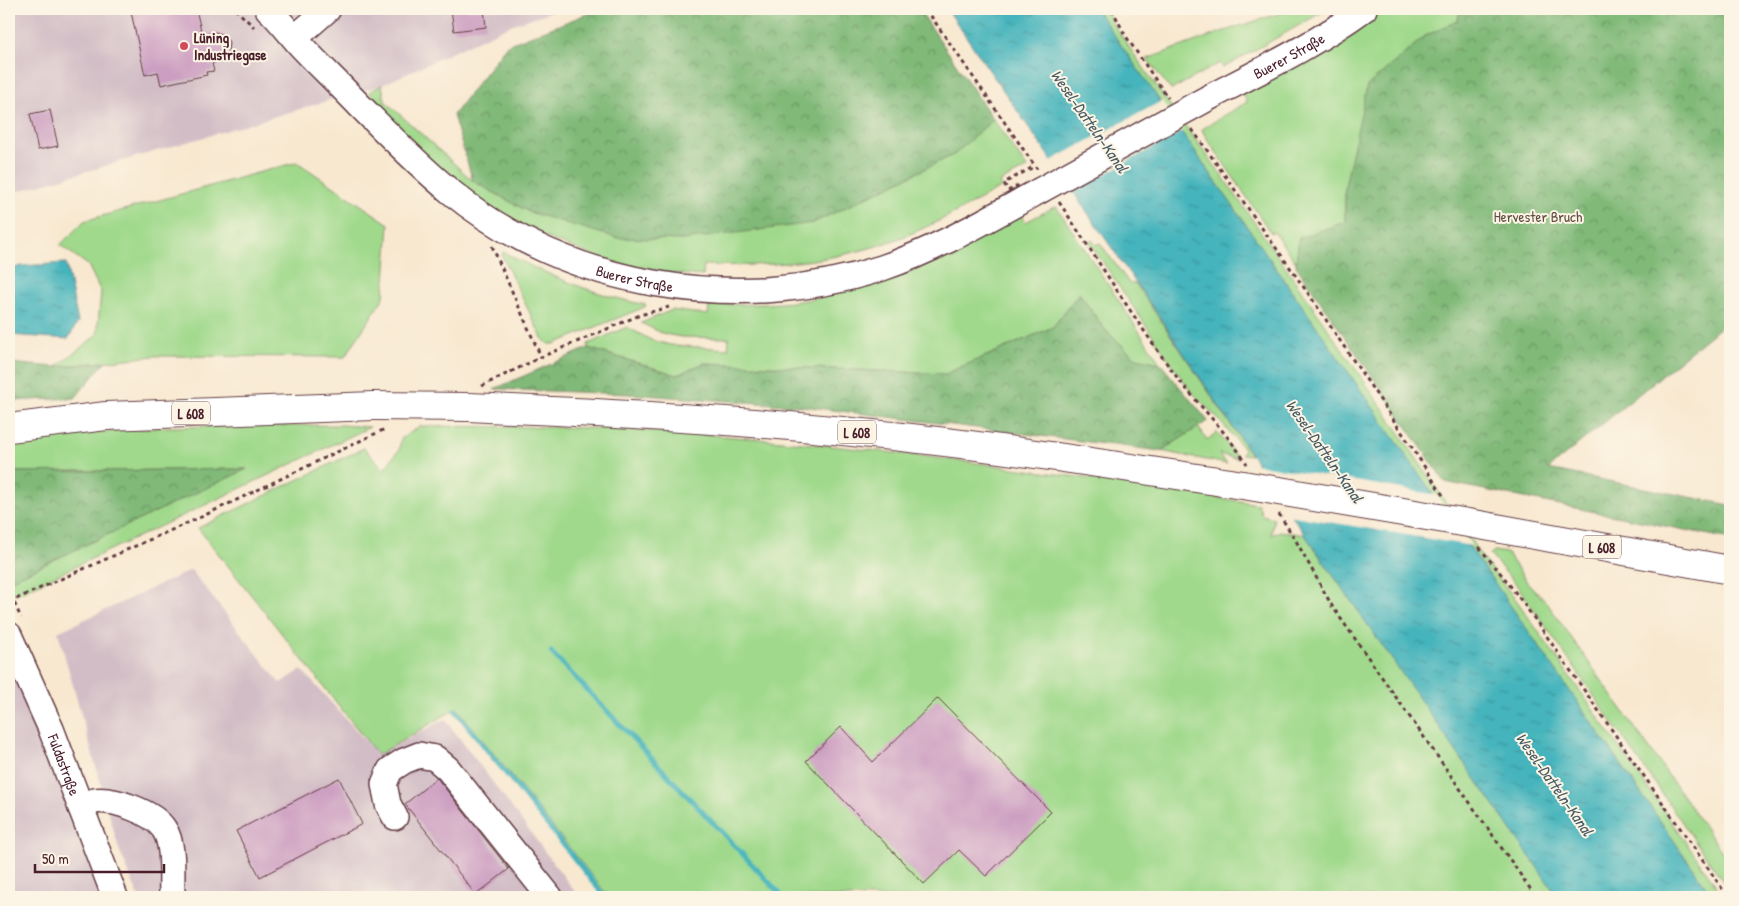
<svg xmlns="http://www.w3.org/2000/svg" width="1739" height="906" viewBox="0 0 1739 906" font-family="'Patrick Hand',sans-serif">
	<defs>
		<pattern id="forest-crowns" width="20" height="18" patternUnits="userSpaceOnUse" patternTransform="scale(1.25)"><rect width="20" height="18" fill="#80b978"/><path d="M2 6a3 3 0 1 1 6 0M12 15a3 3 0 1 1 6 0" fill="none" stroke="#6b9663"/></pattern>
		<pattern id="water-ripples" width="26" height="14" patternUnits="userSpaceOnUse" patternTransform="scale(1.25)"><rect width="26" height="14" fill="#44b4bc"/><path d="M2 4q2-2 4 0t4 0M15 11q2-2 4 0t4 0" fill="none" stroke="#3b9299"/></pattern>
	</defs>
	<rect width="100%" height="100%" fill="#fcf5e5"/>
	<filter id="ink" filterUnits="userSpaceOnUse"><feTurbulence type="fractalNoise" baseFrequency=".02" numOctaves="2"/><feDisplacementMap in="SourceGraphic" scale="10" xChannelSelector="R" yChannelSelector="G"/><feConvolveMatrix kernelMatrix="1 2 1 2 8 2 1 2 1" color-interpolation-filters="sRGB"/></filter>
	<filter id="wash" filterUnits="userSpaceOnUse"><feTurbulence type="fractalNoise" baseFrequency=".0096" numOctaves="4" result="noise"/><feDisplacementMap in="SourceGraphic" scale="20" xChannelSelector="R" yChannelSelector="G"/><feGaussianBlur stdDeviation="1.12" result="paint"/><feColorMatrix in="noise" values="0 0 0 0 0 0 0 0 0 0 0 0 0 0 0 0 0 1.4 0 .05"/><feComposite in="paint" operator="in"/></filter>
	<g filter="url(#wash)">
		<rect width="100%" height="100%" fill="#f8e8d0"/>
		<!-- industrial -->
		<g fill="#d2bdc6">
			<polygon points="9,9 559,9 511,25 382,85 9,194"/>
			<polygon points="191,570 280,683 302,670 378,755 445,719 579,897 139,897 119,849 58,632"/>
			<polygon points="9,661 13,669 103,897 9,897"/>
		</g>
		<!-- grass -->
		<g fill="#a0d98c" stroke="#757c5c">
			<polygon points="1096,9 1107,9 1111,21 1161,93 1221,174 1397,429 1485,562 1517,601 1724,897 1713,897"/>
			<polygon points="1294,9 1328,9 1223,68 1220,63 1171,90 1147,59 1221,32"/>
			<polygon points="1379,9 1461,9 1457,21 1425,36 1345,186 1345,223 1299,238 1296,263 1274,232 1271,233 1204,134 1202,129 1247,102 1242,92 1345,33"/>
			<path d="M382,85L385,101L473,181L529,212L813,223L955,154L993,119L1027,168L1000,182L1002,187C969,205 935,225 900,238C837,262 770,267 704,265L703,276L668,273L627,266L594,256L524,229L464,190L399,131L369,92Z"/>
			<polygon points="297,162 389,224 384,297 345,357 155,356 56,367 97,335 101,292 88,265 60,245 84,221"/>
			<path d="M1056,206L1160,363L1136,358L1106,331L1079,293L1053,327L945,374L704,363L677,375L588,348V344L627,327L651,340L670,345L728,349L729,338L682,337L664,334L641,323L672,310L708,315L709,305C733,304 758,305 782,303C827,299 884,283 926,265C959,250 989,231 1021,214L1026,222Z"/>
			<polygon points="1092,240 1096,245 1100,243 1129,283 1136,284 1251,455 1242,454 1244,449 1218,419 1189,389 1089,242"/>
			<path d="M503,252C549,276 595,295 646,305L645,307L554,344H548L542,338L502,256Z"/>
			<polygon points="341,425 370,427 17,594 9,592 9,581 246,469 9,472 9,439 167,427"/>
			<path d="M420,426C490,427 561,426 632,430C842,441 1050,472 1258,504L1262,515L1274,518L1271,535L1280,531L1305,535L1558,897H609L457,708L378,755L198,528L364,448L384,469L399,450L401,439Z"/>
			<polygon points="1198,427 1207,440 1217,432 1239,459 1219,454 1227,464 1161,451"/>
			<polygon points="1494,551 1507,553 1527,582 1547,603 1730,863 1730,891 1516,584 1491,556 1490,554 1491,554"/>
		</g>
		<!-- forest -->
		<g fill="url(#forest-crowns)" stroke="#656c52">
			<polygon points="600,9 919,9 993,119 955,154 813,223 682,240 617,238 529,212 473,181 453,115 507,45"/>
			<polygon points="1461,9 1730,9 1730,319 1548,469 1730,505 1730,539 1445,482 1296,266 1299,238 1345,222 1345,186 1367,86 1425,36 1457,21"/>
			<polygon points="1079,293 1106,331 1136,358 1160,363 1208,421 1161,451 801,406 629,394 494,389 588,348 677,375 704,363 945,374 1053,327"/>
			<polygon points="105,362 75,398 9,401 9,363 56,367"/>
			<polygon points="247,469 9,581 9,472"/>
		</g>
		<!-- water -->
		<g fill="url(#water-ripples)" stroke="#476a74">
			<polygon points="947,9 1096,9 1713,897 1558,897 1305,535 1156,312"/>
			<polygon points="66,263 78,322 68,339 9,335 9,270 21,266"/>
		</g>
		<!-- pier -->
		<g fill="#f8e8d0">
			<polygon points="1162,101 1183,131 1070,193 1049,162"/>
			<polygon points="1255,464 1437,495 1472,546 1288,515"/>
		</g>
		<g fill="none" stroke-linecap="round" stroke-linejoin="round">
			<!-- stream -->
			<g stroke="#44b4bc" stroke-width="5">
				<polyline points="551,652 783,897"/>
				<polyline points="455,710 605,897"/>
			</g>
		</g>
		<g id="blocks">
			<!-- building -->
			<g fill="#cc9ec1">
				<polygon points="144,9 196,9 202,35 215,32 224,35 229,42 228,52 224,57 212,64 214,71 206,72 207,75 161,85 158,72 145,75 131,12"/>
				<polygon points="451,9 484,9 486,27 454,31"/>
				<polygon points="50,110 58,146 38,150 30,114"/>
				<polygon points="938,698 1051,812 986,876 959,850 924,884 806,761 841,727 873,762"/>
				<polygon points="339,778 362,824 260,877 236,831"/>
				<polygon points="437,778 509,869 476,895 405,804"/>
			</g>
		</g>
	</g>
	<g filter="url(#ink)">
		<use href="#blocks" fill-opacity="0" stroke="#643d44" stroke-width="1"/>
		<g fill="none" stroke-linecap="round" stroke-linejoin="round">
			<defs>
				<g id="minor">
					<path id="s1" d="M268,9C280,20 290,34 301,46C320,66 341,86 360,106C390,136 419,166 451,192C568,288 739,315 882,268C938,249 988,219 1039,191"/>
					<polyline points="295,38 328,9"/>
					<path id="s2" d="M1210,97C1262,70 1316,44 1364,9"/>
					<path id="s3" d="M9,635L51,729L115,897"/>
					<path d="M81,808C85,806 90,802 94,801C113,798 153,812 164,829C175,845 171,878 172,897"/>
					<polyline points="395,817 388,804 384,784 390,770 404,761 419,755 435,758 448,769 550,897"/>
				</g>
				<g id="major">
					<path d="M468,407C600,413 731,419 862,433C990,445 1116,466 1243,485"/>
					<polyline points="9,428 106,416 374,406"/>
					<polyline points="1474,524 1730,570"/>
				</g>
			</defs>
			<!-- minor casing -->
			<use href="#minor" stroke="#643d44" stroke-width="28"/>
			<!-- major casing -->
			<use href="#major" stroke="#643d44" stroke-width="30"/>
			<!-- path -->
			<g stroke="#643d44" stroke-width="3" stroke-dasharray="4 4" stroke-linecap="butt">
				<polyline points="235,9 254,27"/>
				<polyline points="926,9 1037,169"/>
				<polyline points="1112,9 1125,35 1168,98"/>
				<polyline points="1192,129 1310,296 1411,446 1444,497"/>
				<polyline points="1006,187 1004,183 1035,166"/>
				<path d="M1059,202C1097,259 1133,317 1173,372C1197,404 1226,431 1247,464"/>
				<polyline points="492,246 541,357"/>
				<polyline points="482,386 541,357 640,315 669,307"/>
				<polyline points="1279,514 1295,539 1332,606 1536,897"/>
				<polyline points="1479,547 1506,580 1534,618 1728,897"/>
				<polyline points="9,598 13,600 21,618"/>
				<polyline points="9,602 201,517 385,429"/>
			</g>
			<!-- minor -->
			<use href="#minor" stroke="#fff" stroke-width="25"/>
			<!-- major -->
			<use href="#major" stroke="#fff" stroke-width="28"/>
			<defs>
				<polyline id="minor-bridge" points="1039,191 1210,97"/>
				<g id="major-bridge">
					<polyline points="374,406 468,407"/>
					<polyline points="1243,485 1474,524"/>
				</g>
			</defs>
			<!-- minor-bridge casing -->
			<use href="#minor-bridge" stroke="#643d44" stroke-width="28" stroke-linecap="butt"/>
			<!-- major-bridge casing -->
			<use href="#major-bridge" stroke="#643d44" stroke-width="30" stroke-linecap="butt"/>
			<!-- path-bridge -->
			<polyline stroke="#643d44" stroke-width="3" stroke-dasharray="4 4" stroke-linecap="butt" points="1008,191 1021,184"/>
			<!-- minor-bridge -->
			<use href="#minor-bridge" stroke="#fff" stroke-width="25"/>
			<!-- major-bridge -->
			<use href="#major-bridge" stroke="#fff" stroke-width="28"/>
		</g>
	</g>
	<!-- markers -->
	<circle fill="#d1495b" stroke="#fcf5e5" stroke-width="2" cx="184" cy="46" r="5"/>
	<g text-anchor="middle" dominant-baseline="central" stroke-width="4" stroke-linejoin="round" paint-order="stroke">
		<!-- shield labels -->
		<g fill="#fcf5e5" stroke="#7f5f63" stroke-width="1">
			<rect x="172" y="401.5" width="38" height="23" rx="4"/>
			<rect x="838" y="420.5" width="38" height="23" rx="4"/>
			<rect x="1583" y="535.5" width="38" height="23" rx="4"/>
		</g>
		<g font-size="14" font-weight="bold" fill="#4a1f2b">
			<text x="191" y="413">L 608</text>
			<text x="857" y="432">L 608</text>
			<text x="1602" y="547">L 608</text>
		</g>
		<!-- poi labels -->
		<g font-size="15" font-weight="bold" fill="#4a1f2b" stroke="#fcf5e5" text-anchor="start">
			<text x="194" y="37">Lüning<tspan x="194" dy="17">Industriegase</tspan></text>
		</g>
		<!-- street labels -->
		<g font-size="15" fill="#4a1f2b" stroke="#fcf5e5">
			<text stroke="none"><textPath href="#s2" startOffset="89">Buerer Straße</textPath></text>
			<text stroke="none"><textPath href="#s1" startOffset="464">Buerer Straße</textPath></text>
			<text stroke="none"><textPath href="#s3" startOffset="141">Fuldastraße</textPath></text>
		</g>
		<!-- park labels -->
		<g font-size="15" fill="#604e43" stroke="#fcf5e5">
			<text x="1538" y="216">Hervester Bruch</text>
		</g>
		<!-- water labels -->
		<g font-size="16" font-style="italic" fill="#485b65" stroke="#fcf5e5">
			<text transform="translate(1090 121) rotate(55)">Wesel-Datteln-Kanal</text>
			<text transform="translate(1325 451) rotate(55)">Wesel-Datteln-Kanal</text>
			<text transform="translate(1555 784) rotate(55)">Wesel-Datteln-Kanal</text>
		</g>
	</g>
	<!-- margin -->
	<rect width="1739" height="906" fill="none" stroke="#fcf5e5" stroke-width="30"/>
	<!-- scale -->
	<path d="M35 864v8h129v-8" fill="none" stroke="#4a1f2b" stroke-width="2.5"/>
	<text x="42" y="864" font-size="15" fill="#4a1f2b" stroke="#fcf5e5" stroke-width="4" paint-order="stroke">50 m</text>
</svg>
